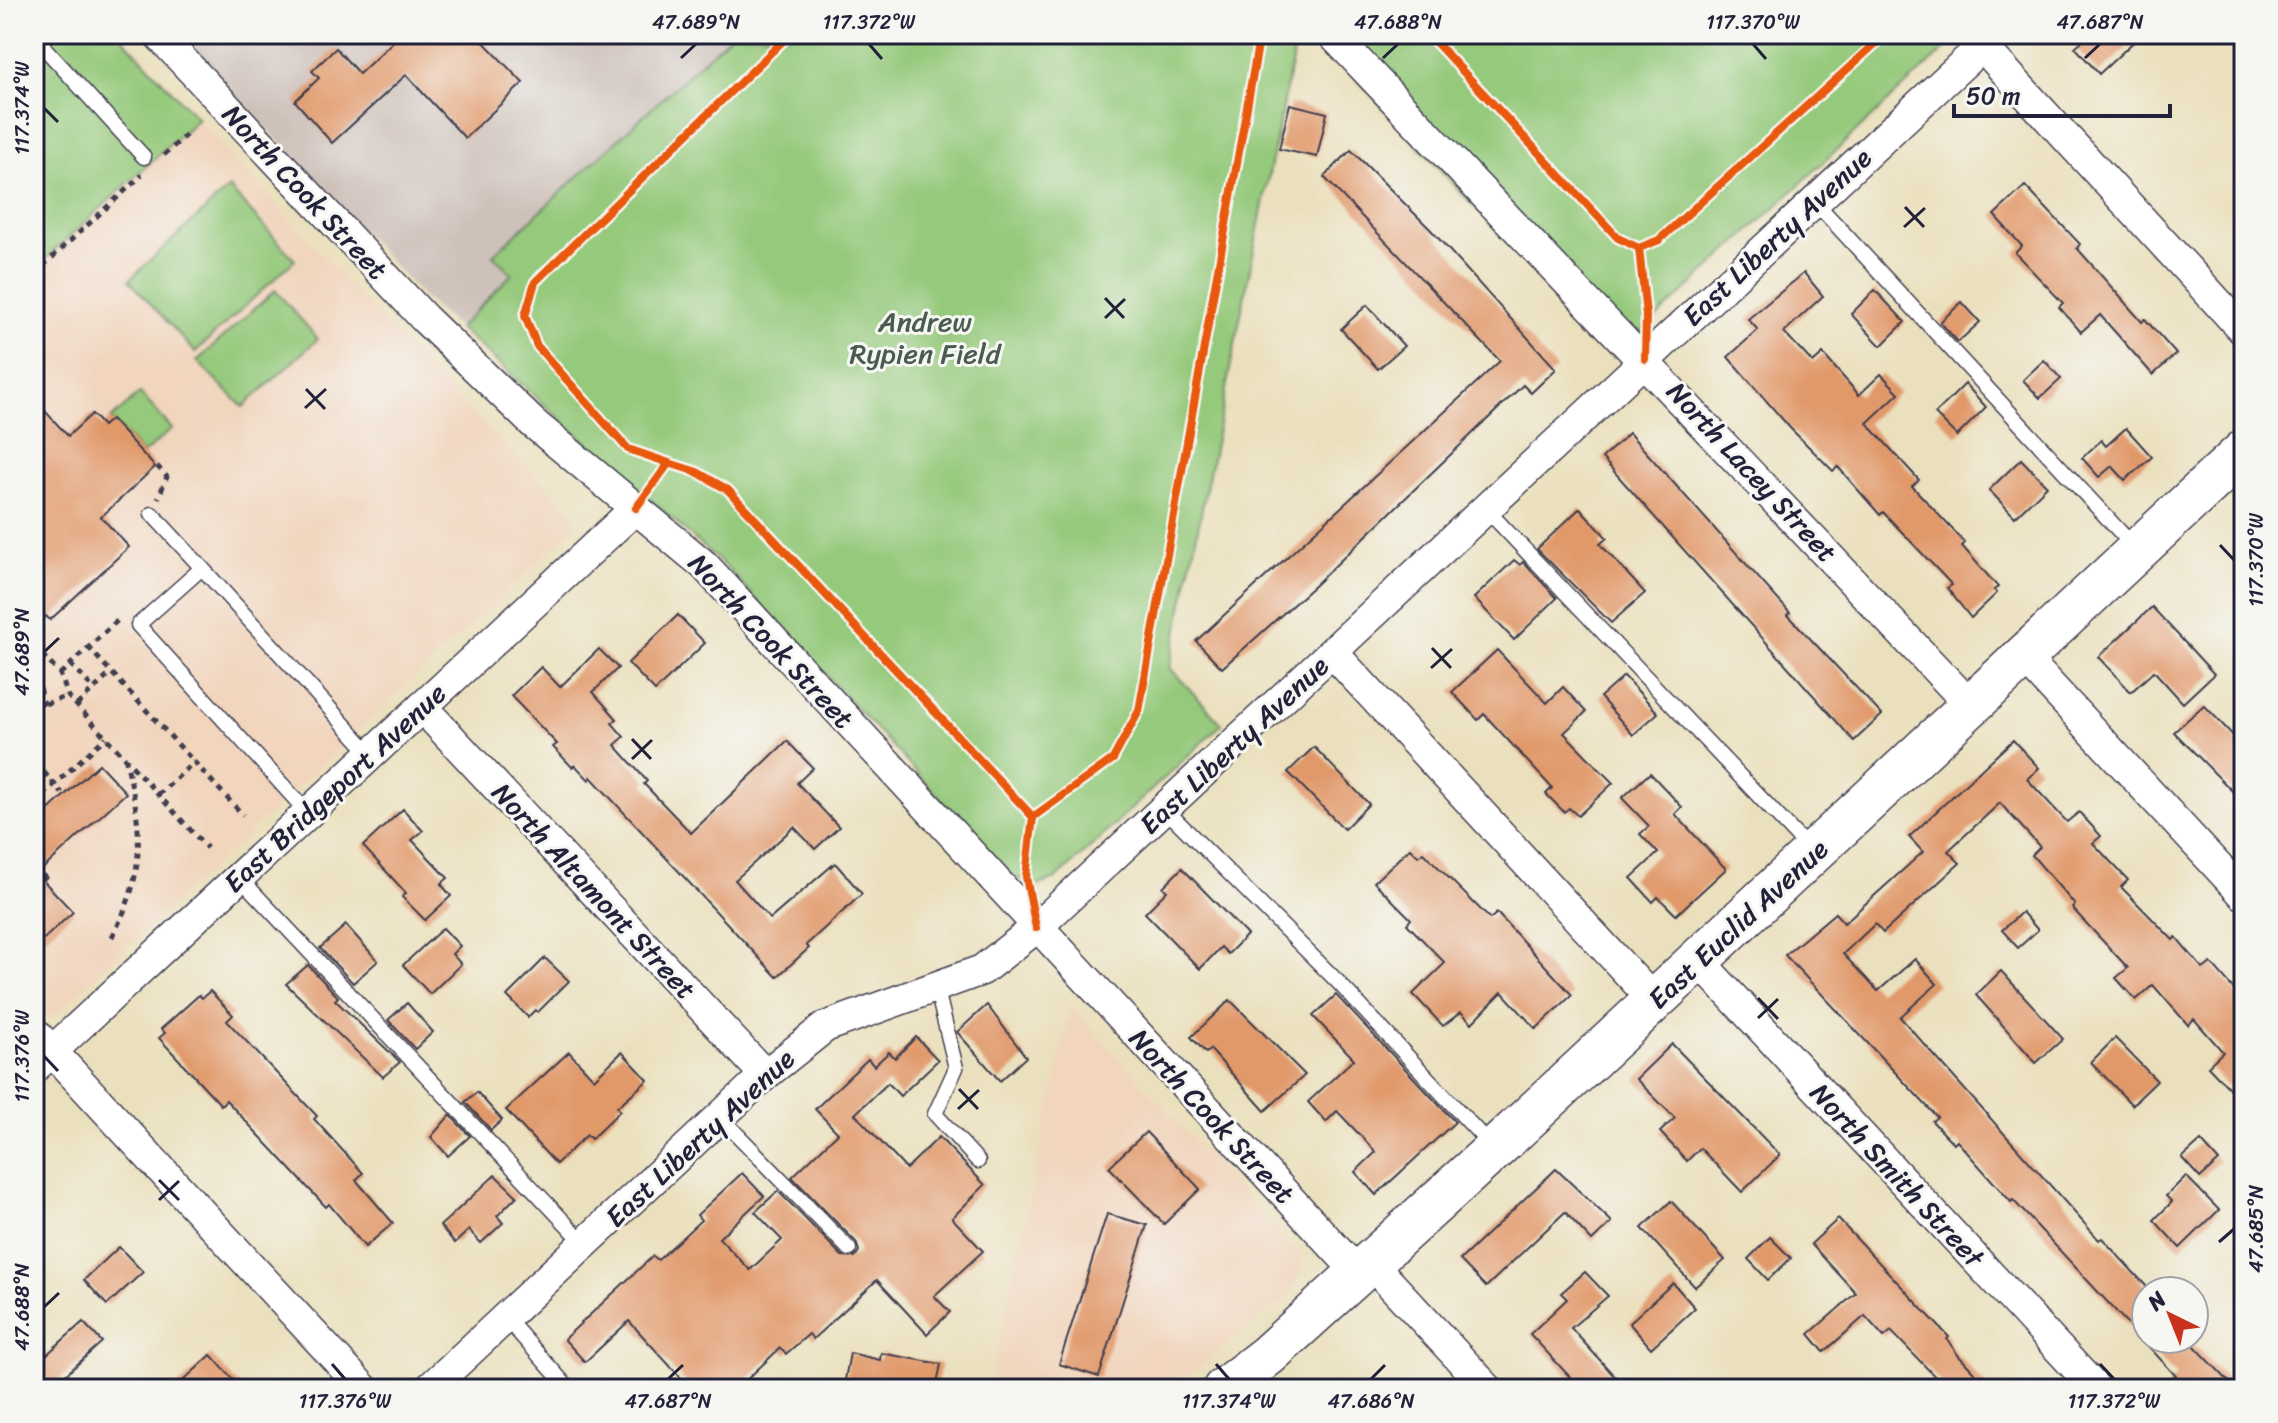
<svg xmlns="http://www.w3.org/2000/svg" width="2278" height="1423" viewBox="0 0 2278 1423" font-family="Sriracha,sans-serif">
	<rect width="100%" height="100%" fill="#f6f6f2"/>
	<filter id="ink" filterUnits="userSpaceOnUse"><feTurbulence type="fractalNoise" baseFrequency=".0125" numOctaves="2"/><feDisplacementMap in="SourceGraphic" scale="16" xChannelSelector="R" yChannelSelector="G"/><feConvolveMatrix kernelMatrix="1 2 1 2 8 2 1 2 1" color-interpolation-filters="sRGB"/></filter>
	<filter id="wash" filterUnits="userSpaceOnUse"><feTurbulence type="fractalNoise" baseFrequency=".006" numOctaves="4" result="noise"/><feDisplacementMap in="SourceGraphic" scale="32" xChannelSelector="R" yChannelSelector="G"/><feGaussianBlur stdDeviation="1.8" result="paint"/><feColorMatrix in="noise" values="0 0 0 0 0 0 0 0 0 0 0 0 0 0 0 0 0 1.4 0 .05"/><feComposite in="paint" operator="in"/></filter>
	<g filter="url(#wash)">
		<rect width="100%" height="100%" fill="#ebe0bd"/>
		<!-- built -->
		<g fill="#f1d5bd">
			<polygon points="198,119 427,369 572,511 575,520 573,529 55,1015 46,1017 34,1010 34,269"/>
			<polygon points="1071,1006 1299,1254 1303,1268 1287,1298 1172,1389 989,1389"/>
		</g>
		<!-- industrial -->
		<polygon fill="#cec1ba" points="178,34 732,34 494,255 512,274 459,328 425,299"/>
		<!-- green -->
		<g fill="#95c97b" stroke="#5c765b" stroke-width="2">
			<polygon points="34,34 119,34 198,119 34,269"/>
			<polygon points="732,34 1961,34 1613,358 1320,39 1297,35 1170,668 1222,724 1056,879 1035,886 1012,876 728,569 459,328 512,274 493,255"/>
			<polygon points="229,188 295,260 195,352 129,280"/>
			<polygon points="275,290 318,339 243,407 197,361"/>
			<polygon points="140,393 172,429 143,454 111,419"/>
		</g>
		<g id="blocks">
			<!-- building -->
			<g fill="#e1996b">
				<polygon points="401,34 476,34 523,83 465,138 406,75 332,143 295,101 319,78 312,71 336,48 359,74"/>
				<polygon points="2090,34 2142,34 2099,74 2075,47"/>
				<polygon points="1290,104 1327,113 1317,157 1279,149"/>
				<polygon points="1351,150 1431,230 1556,369 1531,393 1523,385 1315,585 1222,668 1196,641 1500,361 1324,177"/>
				<polygon points="2025,186 2080,244 2077,248 2142,322 2145,319 2176,354 2153,375 2100,315 2081,332 2059,307 2063,303 2015,253 2022,246 1994,215"/>
				<polygon points="1804,273 1823,296 1784,332 1813,363 1823,354 1859,395 1881,374 1899,393 1867,423 1919,480 1912,486 1965,543 1962,546 1998,587 1994,590 1997,593 1971,618 1947,588 1952,585 1883,512 1880,515 1838,467 1833,471 1791,429 1728,357 1758,330 1748,319"/>
				<polygon points="1875,290 1905,322 1881,346 1851,314"/>
				<polygon points="1962,302 1980,322 1958,342 1940,322"/>
				<polygon points="1367,305 1404,346 1378,369 1341,329"/>
				<polygon points="2044,360 2061,379 2040,398 2023,380"/>
				<polygon points="1965,384 1986,407 1957,436 1935,414"/>
				<polygon points="34,399 68,436 92,414 103,426 111,419 155,467 101,517 129,547 50,620 46,616 34,628"/>
				<polygon points="2126,428 2152,457 2125,480 2112,466 2099,477 2082,458 2101,440 2106,446"/>
				<polygon points="1629,433 1790,613 1788,615 1882,715 1854,741 1602,458"/>
				<polygon points="2021,459 2047,486 2015,517 1989,490"/>
				<polygon points="1580,508 1607,538 1600,544 1645,593 1611,623 1537,549"/>
				<polygon points="1514,560 1520,565 1523,562 1557,598 1514,640 1474,598"/>
				<polygon points="2152,607 2214,674 2183,703 2154,671 2131,692 2098,657"/>
				<polygon points="678,615 705,643 655,691 628,663"/>
				<polygon points="599,649 618,668 593,692 617,719 612,723 624,737 615,745 647,781 644,784 691,833 787,741 813,768 797,783 839,827 815,849 794,827 735,880 770,919 835,863 862,894 806,945 809,948 777,977 591,777 589,780 575,765 572,767 553,747 557,744 511,696 541,667 560,687"/>
				<polygon points="1497,650 1547,703 1563,687 1586,712 1564,733 1613,783 1578,816 1569,808 1564,812 1546,794 1552,788 1484,714 1478,720 1452,692"/>
				<polygon points="1624,676 1658,713 1633,735 1600,697"/>
				<polygon points="2204,705 2244,747 2244,803 2174,732"/>
				<polygon points="2013,740 2039,768 2027,779 2067,822 2079,812 2101,836 2093,843 2128,880 2121,887 2173,940 2176,937 2203,969 2211,963 2244,1001 2244,1104 2208,1066 2223,1052 2194,1019 2188,1025 2153,985 2136,1000 2116,978 2128,968 2072,908 2075,905 2032,855 2040,847 2000,803 1948,851 1960,863 1883,933 1875,924 1843,954 1878,991 1915,959 1937,984 1900,1017 2099,1240 2102,1238 2146,1286 2146,1339 2188,1339 2236,1389 2165,1389 2176,1376 2013,1200 2011,1202 1957,1141 1954,1144 1932,1121 1937,1117 1785,955 1835,913 1844,923 1923,852 1909,837"/>
				<polygon points="1314,747 1369,804 1344,829 1288,772"/>
				<polygon points="99,764 126,793 37,874 73,912 34,948 34,823"/>
				<polygon points="1650,773 1682,807 1675,814 1726,869 1676,915 1658,897 1653,902 1631,878 1658,853 1640,834 1649,826 1622,798"/>
				<polygon points="403,809 423,831 412,840 448,878 441,884 451,896 425,920 402,897 406,893 363,846"/>
				<polygon points="1410,848 1418,856 1423,852 1490,919 1497,913 1572,995 1536,1029 1502,992 1472,1023 1461,1012 1443,1026 1413,994 1445,963 1407,924 1411,919 1374,882"/>
				<polygon points="1182,868 1247,935 1228,954 1221,947 1200,969 1145,913 1167,891 1163,887"/>
				<polygon points="2022,912 2038,930 2018,948 2002,930"/>
				<polygon points="346,925 378,961 353,983 320,948"/>
				<polygon points="443,928 460,946 452,954 461,964 430,994 403,965"/>
				<polygon points="545,958 569,981 538,1012 535,1010 528,1017 507,996"/>
				<polygon points="308,965 338,997 335,1000 400,1062 383,1077 286,984"/>
				<polygon points="2001,971 2063,1039 2036,1063 1976,995"/>
				<polygon points="210,991 233,1015 227,1021 317,1116 314,1119 363,1173 356,1180 393,1223 365,1247 329,1204 326,1207 226,1100 221,1105 159,1038 165,1033 161,1029 199,995 202,998"/>
				<polygon points="1336,995 1455,1122 1376,1195 1355,1172 1376,1152 1337,1111 1326,1122 1308,1102 1354,1059 1313,1016"/>
				<polygon points="1230,1000 1305,1075 1265,1111 1210,1049 1206,1053 1191,1037"/>
				<polygon points="407,1003 433,1032 415,1049 388,1020"/>
				<polygon points="987,1005 1026,1057 1000,1081 957,1032"/>
				<polygon points="916,1037 938,1060 900,1096 888,1083 855,1114 906,1169 939,1137 985,1185 952,1218 983,1251 934,1296 950,1312 927,1334 877,1280 813,1339 809,1334 786,1354 780,1348 737,1389 691,1389 629,1321 585,1362 564,1339 653,1256 658,1260 701,1220 697,1215 742,1173 764,1196 719,1238 750,1270 782,1240 755,1212 778,1191 842,1256 855,1257 859,1251 856,1242 792,1177 838,1133 815,1109 868,1059 874,1066 889,1052 895,1058"/>
				<polygon points="2115,1038 2157,1081 2132,1105 2091,1062"/>
				<polygon points="1672,1044 1780,1155 1742,1192 1700,1148 1687,1161 1660,1132 1675,1118 1636,1079"/>
				<polygon points="569,1052 594,1079 622,1052 648,1080 617,1107 620,1111 591,1139 587,1135 556,1164 506,1110"/>
				<polygon points="477,1092 502,1120 491,1130 465,1102"/>
				<polygon points="450,1115 470,1136 448,1156 431,1137"/>
				<polygon points="1146,1132 1200,1189 1164,1224 1109,1167"/>
				<polygon points="2201,1141 2219,1161 2200,1178 2182,1158"/>
				<polygon points="1556,1169 1612,1222 1592,1241 1565,1212 1486,1287 1460,1260"/>
				<polygon points="495,1175 517,1196 497,1216 503,1223 481,1243 469,1230 455,1243 440,1226"/>
				<polygon points="2186,1176 2219,1210 2180,1248 2154,1220 2172,1202 2166,1196"/>
				<polygon points="1671,1201 1725,1260 1695,1287 1642,1228"/>
				<polygon points="1107,1214 1147,1225 1099,1377 1059,1364"/>
				<polygon points="1838,1219 1949,1337 1947,1339 1958,1355 1990,1389 1947,1389 1891,1331 1884,1337 1865,1316 1824,1352 1809,1334 1856,1293 1811,1244"/>
				<polygon points="1770,1237 1791,1258 1768,1280 1748,1259"/>
				<polygon points="119,1247 143,1272 107,1305 84,1280"/>
				<polygon points="1585,1272 1608,1296 1571,1328 1626,1389 1581,1389 1530,1334 1567,1299 1561,1293"/>
				<polygon points="1673,1283 1695,1308 1651,1348 1629,1323"/>
				<polygon points="83,1322 102,1342 50,1389 34,1389 34,1366"/>
				<polygon points="850,1353 880,1360 881,1353 941,1364 936,1389 901,1389 875,1384 874,1389 868,1389 844,1385"/>
				<polygon points="211,1355 242,1389 174,1389"/>
			</g>
		</g>
	</g>
	<g filter="url(#ink)">
		<use href="#blocks" fill-opacity="0" stroke="#403e4e" stroke-width="2"/>
		<g fill="none" stroke-linecap="round" stroke-linejoin="round">
			<defs>
				<g id="service">
					<polyline points="49,34 40,43 144,157"/>
					<polyline points="1815,202 2135,548"/>
					<polyline points="1486,509 1811,851"/>
					<polyline points="152,514 202,568"/>
					<polyline points="1165,809 1338,982 1493,1148"/>
					<polyline points="306,811 138,625 202,568 371,754"/>
					<polyline points="239,877 585,1244"/>
					<polyline points="936,986 956,1068 935,1114 978,1161"/>
					<polyline points="720,1117 849,1249"/>
					<polyline points="506,1318 569,1389"/>
				</g>
				<g id="minor">
					<polyline points="158,34 425,319 533,423 704,565 1359,1274"/>
					<polyline points="1332,34 1970,705"/>
					<polyline points="1982,46 2244,331"/>
					<polyline points="1333,653 1655,1002"/>
					<polyline points="2022,655 2244,895"/>
					<polyline points="422,707 765,1075"/>
					<polyline points="1699,961 2096,1389"/>
					<polyline points="34,1032 364,1389"/>
					<polyline points="34,1068 636,508"/>
					<polyline points="1371,1263 1488,1389"/>
					<polyline points="429,1389 765,1075 825,1027 982,970 1036,928 1995,34"/>
				</g>
				<polyline id="secondary" points="1224,1389 1268,1355 1494,1150 2244,451"/>
			</defs>
			<!-- service casing -->
			<use href="#service" stroke="#403e4e" stroke-width="17"/>
			<!-- minor casing -->
			<use href="#minor" stroke="#403e4e" stroke-width="33"/>
			<!-- secondary casing -->
			<use href="#secondary" stroke="#403e4e" stroke-width="45"/>
			<!-- path -->
			<g stroke="#403e4e" stroke-width="5" stroke-dasharray="6 6" stroke-linecap="butt">
				<polyline points="164,155 190,131"/>
				<polyline points="34,274 142,175"/>
				<polyline points="34,360 37,363"/>
				<polyline points="157,466 167,477 158,498"/>
				<polyline points="34,646 60,674 68,696 207,848"/>
				<polyline points="88,647 243,815"/>
				<polyline points="70,664 94,689"/>
				<polyline points="34,665 44,657"/>
				<polyline points="60,674 118,620"/>
				<polyline points="34,678 40,687 44,705"/>
				<polyline points="77,705 111,673"/>
				<polyline points="34,708 68,696"/>
				<polyline points="36,763 62,793"/>
				<polyline points="158,795 194,762"/>
				<polyline points="34,803 106,737"/>
				<polyline points="34,866 48,881 46,883"/>
				<path d="M112,937C146,873 143,830 126,761"/>
			</g>
			<!-- service -->
			<use href="#service" stroke="#fff" stroke-width="14"/>
			<!-- minor -->
			<use href="#minor" stroke="#fff" stroke-width="30"/>
			<!-- secondary -->
			<use href="#secondary" stroke="#fff" stroke-width="42"/>
			<defs>
				<g id="cycleway">
					<polyline points="1428,34 1618,238 1639,248 1659,240 1886,34"/>
					<polyline points="1639,248 1646,315 1645,359"/>
					<polyline points="669,463 697,472 728,490 1033,817"/>
					<polyline points="636,508 669,463 628,449 537,346 525,316 535,282 790,34"/>
					<polyline points="1036,928 1026,877 1033,817 1113,759 1139,711 1260,34"/>
				</g>
			</defs>
			<!-- cycleway casing -->
			<use href="#cycleway" stroke="#f6f6f2" stroke-width="13"/>
			<!-- cycleway -->
			<use href="#cycleway" stroke="#e8590c" stroke-width="8"/>
		</g>
	</g>
	<!-- ticks -->
	<path fill="none" stroke="#22223b" stroke-width="3" d="M869,44L882,59M1753,44L1766,59M681,58L696,44M1383,58L1398,44M2085,58L2100,44M44,108L58,122M1905,207L1924,227M1904,227L1925,208M1105,298L1124,318M1105,318L1125,299M306,389L325,409M305,408L326,389M2220,545L2234,560M1432,648L1451,668M44,652L59,638M1431,668L1452,649M632,739L651,759M632,759L652,740M1758,998L1778,1019M1758,1018L1778,999M44,1056L58,1071M959,1089L978,1109M958,1109L979,1090M159,1180L179,1200M159,1200L179,1181M2219,1242L2234,1229M44,1307L59,1293M332,1364L345,1379M1216,1364L1229,1379M2100,1364L2114,1379M668,1379L683,1365M1371,1379L1385,1365"/>
	<g text-anchor="middle" dominant-baseline="central" stroke-width="6" stroke-linejoin="round" paint-order="stroke">
		<!-- street labels -->
		<g font-size="28" fill="#22223b" stroke="#f6f6f2">
			<text transform="translate(305 192) rotate(47)">North Cook Street</text>
			<text transform="translate(1777 237) rotate(-43)">East Liberty Avenue</text>
			<text transform="translate(1752 472) rotate(47)">North Lacey Street</text>
			<text transform="translate(771 641) rotate(47)">North Cook Street</text>
			<text transform="translate(1234 745) rotate(-43)">East Liberty Avenue</text>
			<text transform="translate(335 788) rotate(-43)">East Bridgeport Avenue</text>
			<text transform="translate(594 891) rotate(47)">North Altamont Street</text>
			<text transform="translate(1738 924) rotate(-43)">East Euclid Avenue</text>
			<text transform="translate(1212 1116) rotate(47)">North Cook Street</text>
			<text transform="translate(700 1138) rotate(-43)">East Liberty Avenue</text>
			<text transform="translate(1897 1175) rotate(47)">North Smith Street</text>
		</g>
		<!-- park labels -->
		<g font-size="28" fill="#4a5c51" stroke="#f6f6f2">
			<text x="925" y="321">Andrew<tspan x="925" dy="32">Rypien Field</tspan></text>
		</g>
	</g>
	<!-- margin -->
	<rect width="2278" height="1423" fill="none" stroke="#f6f6f2" stroke-width="88"/>
	<!-- north arrow -->
	<g transform="translate(2170 1315) rotate(317)"><circle r="38" fill="#f6f6f2" stroke="#a1a1a9" stroke-width="2"/>
	<path d="M0-6L14 30L0 20L-14 30Z" fill="#c8321e"/>
	<text y="-12" font-size="22" font-weight="bold" text-anchor="middle" fill="#22223b">N</text>
	</g>
	<!-- scale -->
	<path d="M1954 104v12h216v-12" fill="none" stroke="#22223b" stroke-width="4"/>
	<text x="1966" y="104" font-size="24" fill="#22223b" stroke="#f6f6f2" stroke-width="6" paint-order="stroke">50 m</text>
	<rect x="44" y="44" width="2190" height="1335" fill="none" stroke="#22223b" stroke-width="3"/>
	<g font-size="20" text-anchor="middle" fill="#22223b">
		<text x="696" y="29">47.689°N</text>
		<text x="869" y="29">117.372°W</text>
		<text x="1398" y="29">47.688°N</text>
		<text x="1753" y="29">117.370°W</text>
		<text x="2100" y="29">47.687°N</text>
		<text transform="translate(22 108) rotate(-90)" y="7">117.374°W</text>
		<text transform="translate(2256 560) rotate(-90)" y="7">117.370°W</text>
		<text transform="translate(22 652) rotate(-90)" y="7">47.689°N</text>
		<text transform="translate(22 1056) rotate(-90)" y="7">117.376°W</text>
		<text transform="translate(2256 1229) rotate(-90)" y="7">47.685°N</text>
		<text transform="translate(22 1307) rotate(-90)" y="7">47.688°N</text>
		<text x="345" y="1408">117.376°W</text>
		<text x="668" y="1408">47.687°N</text>
		<text x="1229" y="1408">117.374°W</text>
		<text x="1371" y="1408">47.686°N</text>
		<text x="2114" y="1408">117.372°W</text>
	</g>
</svg>
